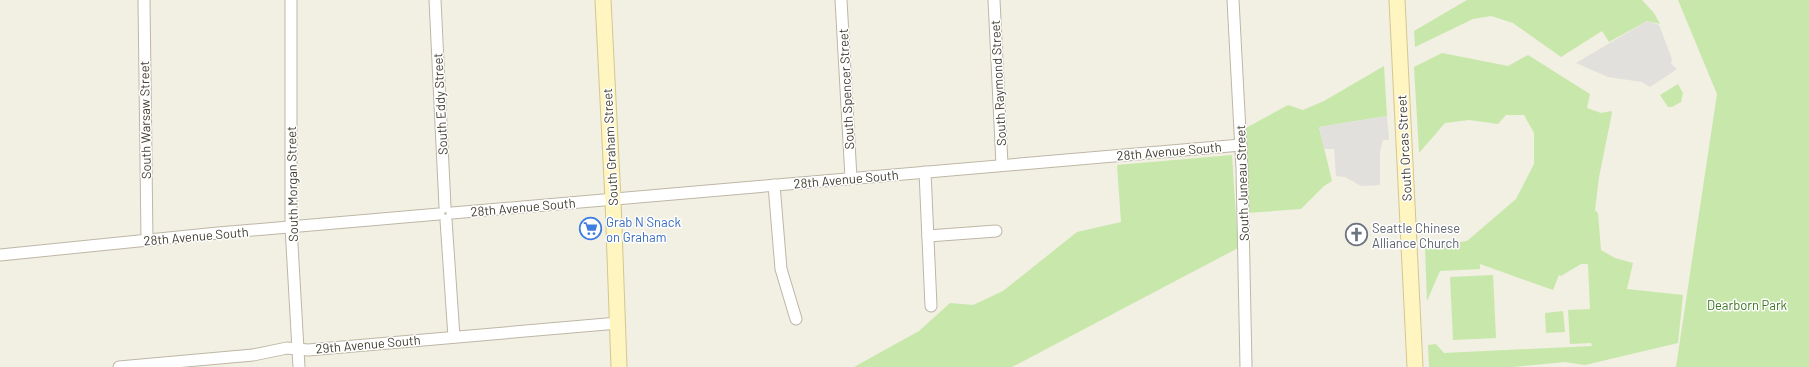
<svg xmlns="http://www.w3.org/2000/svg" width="1809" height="367" viewBox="0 0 1809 367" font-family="Barlow,sans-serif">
	<rect width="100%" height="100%" fill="#f2efe3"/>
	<!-- green -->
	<g fill="#c7e8aa">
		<polygon points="1467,0 1642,0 1654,13 1660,24 1647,21 1609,42 1602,31 1561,57 1513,23 1491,16 1473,19 1415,47 1414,31"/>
		<polygon points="1678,0 1809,0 1809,367 1676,367 1717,94"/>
		<polygon points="1442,53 1508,66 1528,55 1590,94 1587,108 1601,113 1611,111 1612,113 1599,177 1595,210 1598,213 1601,250 1615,258 1633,263 1627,289 1683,295 1678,343 1585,365 1565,362 1513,367 1429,367 1428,345 1436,344 1444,353 1592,346 1591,343 1570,344 1568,310 1590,309 1588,264 1581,264 1561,276 1559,275 1553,290 1480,264 1480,269 1440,271 1427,301 1425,247 1467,241 1516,199 1534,164 1534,133 1524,115 1506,115 1498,124 1469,120 1445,123 1419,153 1414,67"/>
		<polygon points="1384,66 1387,116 1319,127 1332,181 1324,186 1301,209 1247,213 1244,129 1288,105 1303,110 1324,101"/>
		<polygon points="1678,84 1683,93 1681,102 1672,107 1668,107 1660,95"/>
		<polygon points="1232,155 1238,248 1012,367 854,367 919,331 950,303 973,305 1003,291 1077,232 1121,222 1117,165"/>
		<polygon points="1493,275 1496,338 1453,340 1450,277"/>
		<polygon points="1563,311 1565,332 1546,333 1545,313"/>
	</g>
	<!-- parking -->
	<g fill="#e2e0dc">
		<polygon points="1647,21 1659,25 1672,59 1671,64 1677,69 1650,87 1642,82 1608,77 1576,63"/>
		<polygon points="1387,116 1389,140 1383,140 1380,151 1380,185 1361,186 1345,177 1336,176 1334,149 1324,149 1319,127"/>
	</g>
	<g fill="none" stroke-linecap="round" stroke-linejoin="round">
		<defs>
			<g id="street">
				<polyline points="144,0 147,240"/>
				<polyline points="291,0 291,227 299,367"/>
				<polyline points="435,0 445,207"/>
				<polyline points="841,0 851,178"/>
				<polyline points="994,0 1002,165"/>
				<polyline points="1233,0 1242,169 1246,367"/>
				<polyline points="925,172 931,306"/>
				<polyline points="774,185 781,269 796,319"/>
				<polyline points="452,213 1241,145"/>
				<polyline points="446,220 454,337"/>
				<polyline points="928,236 996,231"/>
				<polyline points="0,255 218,233 439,214"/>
				<polyline points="119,367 253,355 287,348 308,350 618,323"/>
			</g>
			<g id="secondary">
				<polyline points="603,0 613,200 619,367"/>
				<polyline points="1397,0 1415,367"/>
			</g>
		</defs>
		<!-- street casing -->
		<use href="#street" stroke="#beb7a5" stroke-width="13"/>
		<!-- secondary casing -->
		<use href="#secondary" stroke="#d4c791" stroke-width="17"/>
		<!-- street -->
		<use href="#street" stroke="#fff" stroke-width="11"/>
		<!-- secondary -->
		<use href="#secondary" stroke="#fff5c0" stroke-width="15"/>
	</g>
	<!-- icons -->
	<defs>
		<symbol id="supermarket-ring" viewBox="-11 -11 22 22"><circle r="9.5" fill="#fff" stroke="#3f7fe0" stroke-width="1.5"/><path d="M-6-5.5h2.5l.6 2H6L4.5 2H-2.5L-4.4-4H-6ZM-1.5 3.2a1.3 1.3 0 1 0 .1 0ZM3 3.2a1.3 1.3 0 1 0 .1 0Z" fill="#3f7fe0"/></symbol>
		<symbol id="church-ring" viewBox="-11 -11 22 22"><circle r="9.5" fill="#fff" stroke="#6b7280" stroke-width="1.5"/><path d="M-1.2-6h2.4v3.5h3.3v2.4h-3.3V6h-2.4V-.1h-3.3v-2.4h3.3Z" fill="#6b7280"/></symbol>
	</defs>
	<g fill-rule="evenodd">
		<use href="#supermarket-ring" x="578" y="216" width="25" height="25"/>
		<use href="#church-ring" x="1344" y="222" width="25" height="25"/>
	</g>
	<g text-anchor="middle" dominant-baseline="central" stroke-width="3" stroke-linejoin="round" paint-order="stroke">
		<!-- street labels -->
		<g font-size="13" fill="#443f33" stroke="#fff">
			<text transform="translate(998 83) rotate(-93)">South Raymond Street</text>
			<text transform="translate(846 89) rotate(-93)">South Spencer Street</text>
			<text transform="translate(440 104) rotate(-93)">South Eddy Street</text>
			<text transform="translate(145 120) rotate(-91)">South Warsaw Street</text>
			<text transform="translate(610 147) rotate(-93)">South Graham Street</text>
			<text transform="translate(1404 148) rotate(-93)">South Orcas Street</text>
			<text transform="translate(1169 151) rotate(-5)">28th Avenue South</text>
			<text transform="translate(846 179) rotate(-5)">28th Avenue South</text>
			<text transform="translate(1242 183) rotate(-92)">South Juneau Street</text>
			<text transform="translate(292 184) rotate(-91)">South Morgan Street</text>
			<text transform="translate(523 207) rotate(-5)">28th Avenue South</text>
			<text transform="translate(196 236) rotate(-5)">28th Avenue South</text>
			<text transform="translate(368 344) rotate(-5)">29th Avenue South</text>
		</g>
		<!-- shop labels -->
		<g font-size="13" fill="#366cbe" stroke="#fff" text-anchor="start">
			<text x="606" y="222">Grab N Snack<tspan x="606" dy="15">on Graham</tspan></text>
		</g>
		<!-- worship labels -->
		<g font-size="13" fill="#5b616d" stroke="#fff" text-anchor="start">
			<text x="1372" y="228">Seattle Chinese<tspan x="1372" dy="15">Alliance Church</tspan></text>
		</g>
		<!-- park labels -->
		<g font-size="13" fill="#3e7725" stroke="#fff">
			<text x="1747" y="305">Dearborn Park</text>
		</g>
	</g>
</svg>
